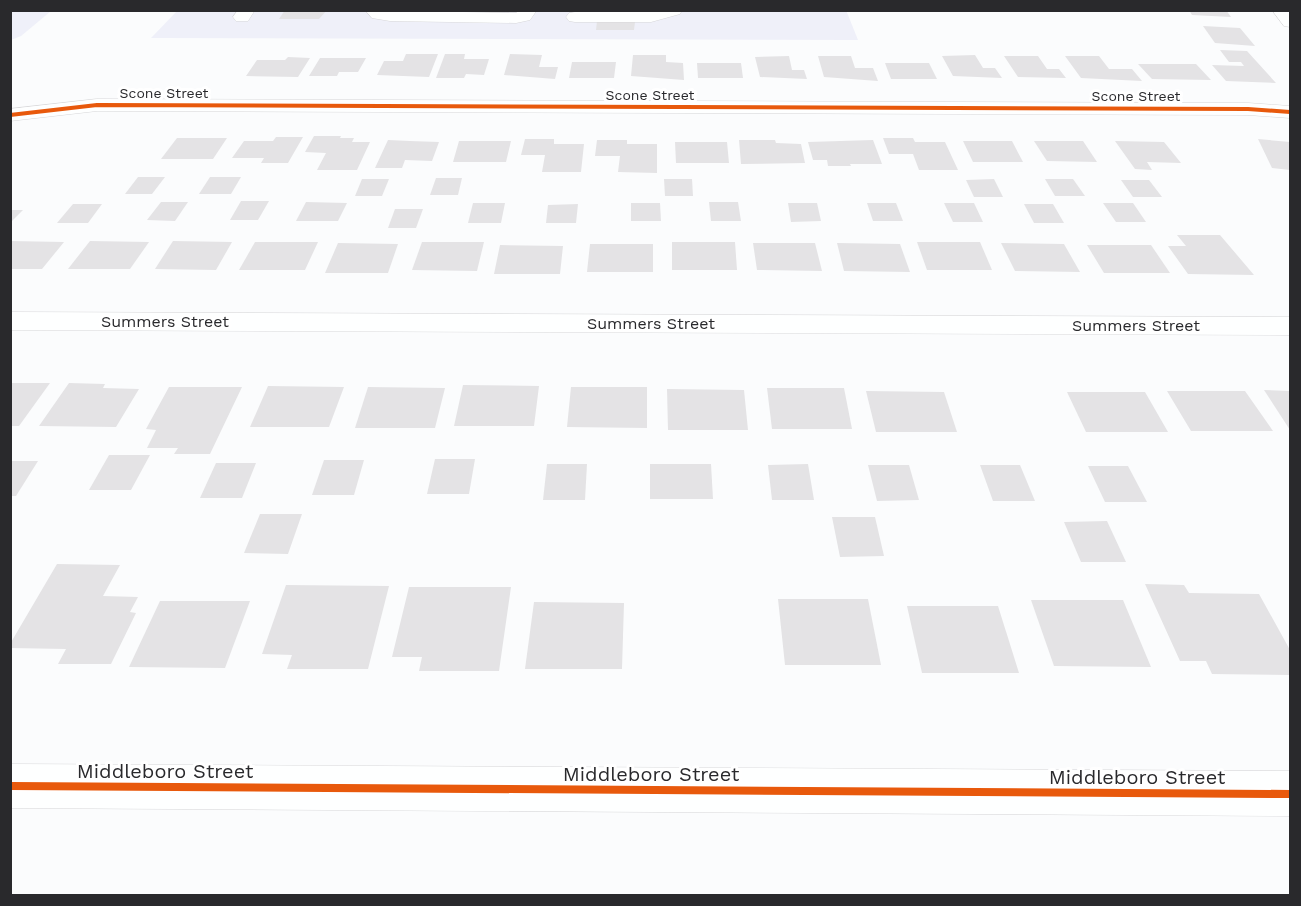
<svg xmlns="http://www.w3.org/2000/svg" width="1301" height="906" viewBox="0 0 1301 906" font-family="'Work Sans',sans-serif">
	<rect width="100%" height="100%" fill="#fbfcfd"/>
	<!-- built -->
	<g fill="#eff0f9">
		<polygon points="11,10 51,10 51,11 21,36 11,40"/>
		<polygon points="178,10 846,10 858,40 151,38"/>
	</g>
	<!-- building -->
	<g fill="#e4e3e5">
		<polygon points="285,10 327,10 319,19 279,19"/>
		<polygon points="1189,10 1226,10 1231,17 1192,15"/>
		<polygon points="597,21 635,22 634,30 596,30"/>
		<polygon points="1203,26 1240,28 1255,46 1215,43"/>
		<polygon points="1220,50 1247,51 1276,83 1226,81 1212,65 1244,66 1241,62 1229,62"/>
		<polygon points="406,54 438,54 429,77 377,75 384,61 403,61"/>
		<polygon points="445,54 465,54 464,59 489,59 484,75 466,74 464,78 436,78"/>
		<polygon points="510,54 542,55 539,67 558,67 555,79 504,75"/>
		<polygon points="633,55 666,55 666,62 683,63 684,80 631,76"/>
		<polygon points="975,55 983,68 995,68 1002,78 953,76 942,56"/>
		<polygon points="789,56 792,70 804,70 807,79 760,77 755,57"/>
		<polygon points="818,56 851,56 855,68 873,68 878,81 824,77"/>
		<polygon points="1004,56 1038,56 1047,69 1059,69 1066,78 1018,77"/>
		<polygon points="1065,56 1099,56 1109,69 1132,69 1142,81 1081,78"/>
		<polygon points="288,57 310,58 298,77 246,76 257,60 285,60"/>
		<polygon points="320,58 366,58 358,72 339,72 337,76 309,76"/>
		<polygon points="572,62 616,62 614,78 569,78"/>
		<polygon points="697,63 741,63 743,78 698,78"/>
		<polygon points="885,63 929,63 937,79 891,79"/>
		<polygon points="1138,64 1196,64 1211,80 1152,79"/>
		<polygon points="314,136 341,136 340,138 354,138 352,142 370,142 357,170 317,170 326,153 305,152"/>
		<polygon points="276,137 303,137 288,163 261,163 264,158 232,158 244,141 273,141"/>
		<polygon points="177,138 227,138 213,159 161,159"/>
		<polygon points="883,138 913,138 915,142 945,142 958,170 919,170 913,154 889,154"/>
		<polygon points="525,139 554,139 554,144 584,144 581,172 542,172 545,155 521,155"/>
		<polygon points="1258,139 1290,142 1290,170 1272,168"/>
		<polygon points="388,140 410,141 439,142 432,161 405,160 402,168 375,168"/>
		<polygon points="597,140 627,140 627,144 657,144 657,173 618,172 620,156 595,156"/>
		<polygon points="739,140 775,140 776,143 801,144 805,163 741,164"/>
		<polygon points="873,140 882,164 850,164 851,166 828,166 827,160 813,160 808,142"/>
		<polygon points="459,141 511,141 506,162 453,162"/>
		<polygon points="963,141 1012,141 1023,162 973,162"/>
		<polygon points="1034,141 1083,141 1097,162 1047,161"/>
		<polygon points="1115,141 1164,142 1181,163 1147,162 1152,170 1135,169"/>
		<polygon points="675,142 727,142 729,163 676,163"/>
		<polygon points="138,177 165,177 152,194 125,194"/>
		<polygon points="210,177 241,177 231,194 199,194"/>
		<polygon points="436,178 462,178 458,195 430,195"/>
		<polygon points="362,179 389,179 382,196 355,196"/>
		<polygon points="664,179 692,179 693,196 665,196"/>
		<polygon points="994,179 1003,197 974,197 966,180"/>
		<polygon points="1045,179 1073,179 1085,196 1055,196"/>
		<polygon points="1121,180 1149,180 1162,197 1133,197"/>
		<polygon points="241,201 269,201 258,220 230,220"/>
		<polygon points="161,202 188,202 175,221 147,220"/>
		<polygon points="306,202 347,203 338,221 296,221"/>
		<polygon points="709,202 738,202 741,221 711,221"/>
		<polygon points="473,203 505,203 501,223 468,223"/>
		<polygon points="631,203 660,203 661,221 631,221"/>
		<polygon points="788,203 817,203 821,221 791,222"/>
		<polygon points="867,203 896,203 903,221 873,221"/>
		<polygon points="944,203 974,203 983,222 953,222"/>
		<polygon points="1103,203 1133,203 1146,222 1116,222"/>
		<polygon points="73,204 102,204 88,223 57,223"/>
		<polygon points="578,204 576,223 546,223 548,205"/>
		<polygon points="1024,204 1053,204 1064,223 1034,223"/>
		<polygon points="395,209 423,209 416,228 388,228"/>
		<polygon points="10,210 23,210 10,223"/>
		<polygon points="1177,235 1220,235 1254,275 1188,274 1168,246 1186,246"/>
		<polygon points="10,241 64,242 42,269 10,269"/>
		<polygon points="90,241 149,242 130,269 68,269"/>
		<polygon points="173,241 232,242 216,270 155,269"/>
		<polygon points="255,242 318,242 305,270 239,270"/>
		<polygon points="422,242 484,242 477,271 412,270"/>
		<polygon points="672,242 735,242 737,270 672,270"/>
		<polygon points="917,242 980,242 992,270 927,270"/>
		<polygon points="338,243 398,244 388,273 325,273"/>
		<polygon points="753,243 815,243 822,271 757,270"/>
		<polygon points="837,243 900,244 910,272 844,271"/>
		<polygon points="1001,243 1064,244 1080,272 1015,271"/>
		<polygon points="590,244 653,244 653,272 587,272"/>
		<polygon points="500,245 563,246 560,274 494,274"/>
		<polygon points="1087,245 1151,245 1170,273 1104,273"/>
		<polygon points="10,383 50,383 19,426 10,426"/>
		<polygon points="69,383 105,384 103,388 139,389 116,427 39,426"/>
		<polygon points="463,385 539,386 534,426 454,426"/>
		<polygon points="268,386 344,387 329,427 250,427"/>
		<polygon points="169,387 242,387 210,454 174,454 178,448 147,448 156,430 146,429"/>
		<polygon points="368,387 445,388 435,428 355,428"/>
		<polygon points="571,387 647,387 647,428 567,427"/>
		<polygon points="767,388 844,388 852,429 772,429"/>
		<polygon points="667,389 744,390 748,430 668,430"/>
		<polygon points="1264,390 1290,391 1290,430"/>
		<polygon points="866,391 944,392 957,432 876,432"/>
		<polygon points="1167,391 1245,391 1273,431 1191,431"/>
		<polygon points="1067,392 1145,392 1168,432 1086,432"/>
		<polygon points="109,455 150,455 131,490 89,490"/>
		<polygon points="435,459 475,459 469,494 427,494"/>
		<polygon points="324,460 364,460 354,495 312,495"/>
		<polygon points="10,461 38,461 16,496 10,496"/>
		<polygon points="216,463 256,463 242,498 200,498"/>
		<polygon points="547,464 587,464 585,500 543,500"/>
		<polygon points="650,464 711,464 713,499 650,499"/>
		<polygon points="808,464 814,500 772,500 768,465"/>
		<polygon points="868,465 909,465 919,500 877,501"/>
		<polygon points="980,465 1020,465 1035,501 993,501"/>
		<polygon points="1088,466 1128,466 1147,502 1105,502"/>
		<polygon points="260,514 302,514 288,554 244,553"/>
		<polygon points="832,517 875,517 884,556 840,557"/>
		<polygon points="1107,521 1126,562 1081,562 1064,522"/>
		<polygon points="57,564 120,565 103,596 138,597 130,612 136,613 111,664 58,664 66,649 10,648 10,644"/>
		<polygon points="1145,584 1184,585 1189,593 1259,594 1290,650 1290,675 1212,674 1206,661 1180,661"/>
		<polygon points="286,585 389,586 368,669 287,669 292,655 262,654"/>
		<polygon points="409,587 511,587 499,671 419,671 422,657 392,657"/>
		<polygon points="778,599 868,599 881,665 785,665"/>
		<polygon points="1031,600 1123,600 1151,667 1054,666"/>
		<polygon points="160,601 250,601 225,668 129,667"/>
		<polygon points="534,602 624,603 622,669 525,669"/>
		<polygon points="907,606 998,606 1019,673 922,673"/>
	</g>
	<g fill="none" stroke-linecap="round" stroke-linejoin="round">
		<defs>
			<g id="minor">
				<polygon points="238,10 255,10 248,21 236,21 233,17"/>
				<polygon points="365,10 516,13 519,10 537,10 530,20 516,23 390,21 372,18"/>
				<polygon points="682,10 680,14 651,22 575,22 569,21 566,17 569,13 575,12"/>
				<polygon points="1272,10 1290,10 1290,27 1284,26"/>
				<polygon points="97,99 1248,103 1290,106 1290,118 1248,115 97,111 10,121 10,109"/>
				<polygon points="10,312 1290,317 1290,335 10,330"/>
				<polygon points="10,764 1290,771 1290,816 10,808"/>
			</g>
		</defs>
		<!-- minor casing -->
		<use href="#minor" stroke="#d7d7d9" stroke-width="1"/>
		<!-- minor -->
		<use href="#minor" fill="#feffff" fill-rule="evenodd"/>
		<defs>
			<polyline id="cycleway-far1" points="10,115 97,105 1248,109 1290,112"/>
			<polyline id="cycleway" points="10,786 1290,794"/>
		</defs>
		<!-- cycleway-far1 casing -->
		<use href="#cycleway-far1" stroke="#fff" stroke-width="6"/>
		<!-- cycleway casing -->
		<use href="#cycleway" stroke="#fff" stroke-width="11"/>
		<!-- cycleway-far1 -->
		<use href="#cycleway-far1" stroke="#e8590c" stroke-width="4"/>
		<!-- cycleway -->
		<use href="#cycleway" stroke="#e8590c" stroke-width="8"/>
	</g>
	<g text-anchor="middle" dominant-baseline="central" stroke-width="6" stroke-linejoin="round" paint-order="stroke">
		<!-- far-street labels -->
		<g font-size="14" fill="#29292c" stroke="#fff">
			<text x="164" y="93">Scone Street</text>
			<text x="650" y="95">Scone Street</text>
			<text x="1136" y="96">Scone Street</text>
		</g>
		<!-- street labels -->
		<g font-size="16" fill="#29292c" stroke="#fff">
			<text x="165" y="321">Summers Street</text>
			<text x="651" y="323">Summers Street</text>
			<text x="1136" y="325">Summers Street</text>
		</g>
		<!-- near-street labels -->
		<g font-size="20" fill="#29292c" stroke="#fff">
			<text x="165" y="771">Middleboro Street</text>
			<text x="651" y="774">Middleboro Street</text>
			<text x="1137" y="777">Middleboro Street</text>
		</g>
	</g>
	<!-- border -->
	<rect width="1301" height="906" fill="none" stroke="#29292c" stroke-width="24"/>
</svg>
